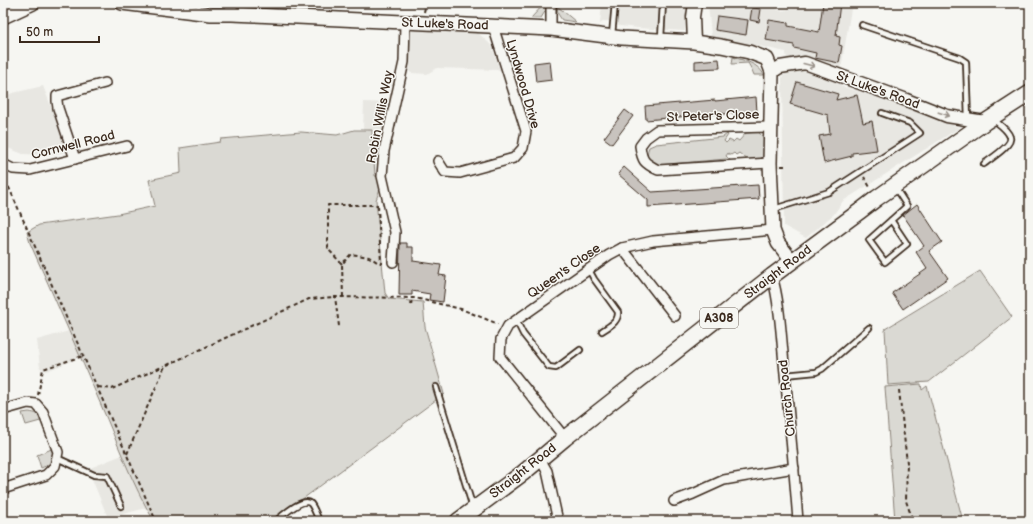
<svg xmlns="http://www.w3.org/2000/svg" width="1033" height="524" viewBox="0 0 1033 524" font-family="'Balsamiq Sans',sans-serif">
	<rect width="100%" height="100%" fill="#f6f6f2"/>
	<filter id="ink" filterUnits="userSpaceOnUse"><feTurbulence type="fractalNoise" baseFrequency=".025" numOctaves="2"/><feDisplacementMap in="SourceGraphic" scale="8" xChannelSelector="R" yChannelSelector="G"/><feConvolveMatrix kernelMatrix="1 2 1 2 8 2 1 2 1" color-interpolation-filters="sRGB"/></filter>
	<g filter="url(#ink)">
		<!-- built -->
		<g fill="#e8e7e2">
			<polygon points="320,3 353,3 352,7 320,6"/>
			<polygon points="602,3 689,3 685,31 638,28 612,25 609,21 604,21 600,24"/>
			<polygon points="708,3 775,3 777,9 781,11 822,3 852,3 841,69 841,86 926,111 959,128 843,201 834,214 806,238 784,226 782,77 788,70 786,52 711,36"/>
			<polygon points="420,23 423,31 475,30 492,46 500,70 437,68 427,74 411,73 407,69 410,27"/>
			<polygon points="43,86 66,144 67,152 45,155 23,154 3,146 3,96 13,93"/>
			<polygon points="364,102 392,103 386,130 363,130"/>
			<polygon points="69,331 80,357 47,371 40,368 37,340"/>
			<polygon points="122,455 146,508 108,518 88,469"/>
		</g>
		<!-- green -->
		<g fill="#dad9d3" stroke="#8a8278">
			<polygon points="545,3 546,3 546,10 541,18 531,18"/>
			<polygon points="557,6 576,22 562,20 558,14"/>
			<path d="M733,57C745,61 758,63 764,75H754L752,70L748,63L732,64Z"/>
			<path d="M354,130H372L375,176H382V183L376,200L385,293L389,299L423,302L425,327L444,394L273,521H154C132,484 118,444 101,405C78,351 54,297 30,243L27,232L39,225L118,214L155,206L149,180L181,173L180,148L220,142L221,139L301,132L337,135Z"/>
			<path d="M758,132C767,139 765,145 764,155L760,159L748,160L739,153L736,155L734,153L731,155L728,153L726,156L731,161L730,162L726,159L659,165C648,162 645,158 649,147L656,144L723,137L727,134L728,135L724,141L726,143L729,140L733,142L736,139L739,141L746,133Z"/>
			<polygon points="980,271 1012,317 929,382 888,385 885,329"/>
			<polygon points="921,384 922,390 927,386 963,521 895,521 885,387"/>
			<path d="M29,412C35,413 41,414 44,420L26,425L22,413Z"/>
			<path d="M52,441L55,442C57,457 56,462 41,468L37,455L54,448Z"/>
		</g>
		<!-- building -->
		<g fill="#c8c3be" stroke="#3b2a1e">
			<polygon points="823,3 840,3 836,36 840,37 839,45 842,46 839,63 815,58 816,53 794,48 794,45 766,40 769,20 788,23 788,26 819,32"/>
			<polygon points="752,8 761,9 759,22 750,20"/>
			<polygon points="717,16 748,20 746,35 715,30"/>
			<polygon points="719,59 720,68 695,69 695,61"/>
			<polygon points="550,61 552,80 536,82 534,63"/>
			<polygon points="797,82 838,94 836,100 857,95 863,123 872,121 877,150 852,153 852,156 824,163 819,136 830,134 828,115 790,104"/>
			<polygon points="756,97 757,112 723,114 723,113 646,120 645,106 715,100 715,101"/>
			<polygon points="625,110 633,116 612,144 604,138"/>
			<polygon points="624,167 652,192 758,185 759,199 648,207 648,200 618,174"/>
			<polygon points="917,204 942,242 929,251 948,278 903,309 892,293 927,269 916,252 924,246 903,215"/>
			<polygon points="400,243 407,243 407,247 413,247 413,261 441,265 439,275 446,276 443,302 429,300 430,294 412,291 412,295 399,295"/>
		</g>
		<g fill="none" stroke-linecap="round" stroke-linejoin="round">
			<defs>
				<g id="service">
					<polyline points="862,25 960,58 966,62 968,119"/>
					<polyline points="612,35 615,3"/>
					<polyline points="661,38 663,3"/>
					<polyline points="3,88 4,89"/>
					<path d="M984,164C990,159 1013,145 1010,137C1008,130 999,124 994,120"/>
					<polyline points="774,209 829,192 920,133 910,123 882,113"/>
					<polyline points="891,220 907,244 885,262 869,240 907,206 896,189"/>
					<path d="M589,270L594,279L618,312C619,322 609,326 602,331"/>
					<polyline points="516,320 523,334 549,367 556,368 580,350"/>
					<polyline points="785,375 816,372 822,369 869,328"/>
					<polyline points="436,387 473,508"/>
					<polyline points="57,458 94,475 107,476 121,506"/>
					<path d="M276,521C282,516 304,496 311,504C314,508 317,516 319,521"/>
				</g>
				<g id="minor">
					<polyline points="232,3 232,14"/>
					<polyline points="551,3 551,29"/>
					<polyline points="75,159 58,108 57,101 57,96 105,83"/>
					<polyline points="438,161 445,172 460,173 514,158 523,148 526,131 493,26"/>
					<path d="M770,163L658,170C644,163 642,161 640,146L646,138L657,130L770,127"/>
					<polyline points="3,164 13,169 30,170 127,146"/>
					<polyline points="622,248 675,316"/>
					<polyline points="393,262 395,232 382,176 384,151 404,62 405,23"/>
					<path d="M772,276C780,302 781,336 784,363C789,416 794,468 798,521"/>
					<polyline points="3,410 28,403 36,404 43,412 58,452 55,466 46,475 3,489"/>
					<polyline points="565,438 500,357 501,339 508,326 609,255 622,248 653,241 773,230"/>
					<polyline points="540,459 547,471 558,521"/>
					<polyline points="674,501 693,494 724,480 794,468"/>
				</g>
				<g id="tertiary">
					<polyline points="694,42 693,17 695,3"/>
					<polyline points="772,72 780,67 805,63 904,99 947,116 985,122"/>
				</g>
				<g id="secondary">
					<polyline points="122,3 211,14 232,14 551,29 622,38 694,42 721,46 749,52 767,59 772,72 770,163 773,230 778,243 792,261"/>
					<polyline points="3,17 33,3"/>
				</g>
				<polyline id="primary" points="458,521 523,473 565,438 772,276 860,211 877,198 985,122 1030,93"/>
			</defs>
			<!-- service casing -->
			<use href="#service" stroke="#3b2a1e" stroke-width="8"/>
			<!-- minor casing -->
			<use href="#minor" stroke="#3b2a1e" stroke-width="12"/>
			<!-- tertiary casing -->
			<use href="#tertiary" stroke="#3b2a1e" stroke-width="15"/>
			<!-- secondary casing -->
			<use href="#secondary" stroke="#3b2a1e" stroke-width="16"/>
			<!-- primary casing -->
			<use href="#primary" stroke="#3b2a1e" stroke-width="18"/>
			<!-- path -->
			<g stroke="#3b2a1e" stroke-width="2" stroke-dasharray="4 3" stroke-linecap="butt">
				<polyline points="424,12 426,3"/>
				<polyline points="781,166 786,166"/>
				<polyline points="3,174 156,521"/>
				<polyline points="864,177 870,187"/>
				<polyline points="378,206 381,263"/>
				<polyline points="342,264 328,249 328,205 378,205"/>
				<polyline points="343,297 342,264 351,254 369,257 379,263 383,263"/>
				<polyline points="411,305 412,298"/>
				<polyline points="339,326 335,297 415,298 461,309 498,324"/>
				<polyline points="98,387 112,389 164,366"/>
				<polyline points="899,390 907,463 906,501 913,521"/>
				<polyline points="38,395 43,369 83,356"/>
				<polyline points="127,454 165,366 309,299 335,297"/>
			</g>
			<!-- service -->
			<use href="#service" stroke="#f6f6f2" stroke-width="4.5"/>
			<!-- minor -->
			<use href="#minor" stroke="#f6f6f2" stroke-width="9"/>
			<!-- tertiary -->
			<use href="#tertiary" stroke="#f6f6f2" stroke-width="12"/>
			<!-- secondary -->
			<use href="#secondary" stroke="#f6f6f2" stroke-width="13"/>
			<!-- primary -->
			<use href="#primary" stroke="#f6f6f2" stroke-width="15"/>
		</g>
		<!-- one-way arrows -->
		<defs><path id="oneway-shaft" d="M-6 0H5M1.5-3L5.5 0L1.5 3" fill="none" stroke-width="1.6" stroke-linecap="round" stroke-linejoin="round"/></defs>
		<g stroke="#989088">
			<use href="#oneway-shaft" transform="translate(809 65) rotate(14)"/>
			<use href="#oneway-shaft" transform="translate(944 114) rotate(18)"/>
		</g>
	</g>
	<g text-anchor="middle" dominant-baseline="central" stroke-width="3" stroke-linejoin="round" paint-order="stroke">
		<!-- shield labels -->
		<rect fill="#f6f6f2" stroke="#73675e" stroke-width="1" x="700" y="308" width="38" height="20" rx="3"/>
		<g font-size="12" font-weight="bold" fill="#3b2a1e">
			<text x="719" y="318">A308</text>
		</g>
		<!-- street labels -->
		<g font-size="13" fill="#3b2a1e" stroke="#f6f6f2">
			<text transform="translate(445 24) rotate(2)">St Luke's Road</text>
			<text transform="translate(523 84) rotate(74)">Lyndwood Drive</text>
			<text transform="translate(878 90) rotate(20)">St Luke's Road</text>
			<text transform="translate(713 116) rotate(-2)">St Peter's Close</text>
			<text transform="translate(380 117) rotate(-79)">Robin Willis Way</text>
			<text transform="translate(73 145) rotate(-14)">Cornwell Road</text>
			<text transform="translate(564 271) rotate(-35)">Queen's Close</text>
			<text transform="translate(778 272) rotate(-37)">Straight Road</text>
			<text transform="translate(787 398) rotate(-96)">Church Road</text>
			<text transform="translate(523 471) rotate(-38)">Straight Road</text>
		</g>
	</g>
	<!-- margin -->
	<rect width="1033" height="524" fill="none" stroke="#f6f6f2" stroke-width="16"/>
	<rect x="8" y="8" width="1017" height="508" fill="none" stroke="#3b2a1e" stroke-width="1.5" filter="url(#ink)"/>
	<!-- scale -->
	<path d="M20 36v6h79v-6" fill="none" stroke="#3b2a1e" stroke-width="2"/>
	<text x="26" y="36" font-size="12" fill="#3b2a1e" stroke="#f6f6f2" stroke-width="3" paint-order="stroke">50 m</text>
</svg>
